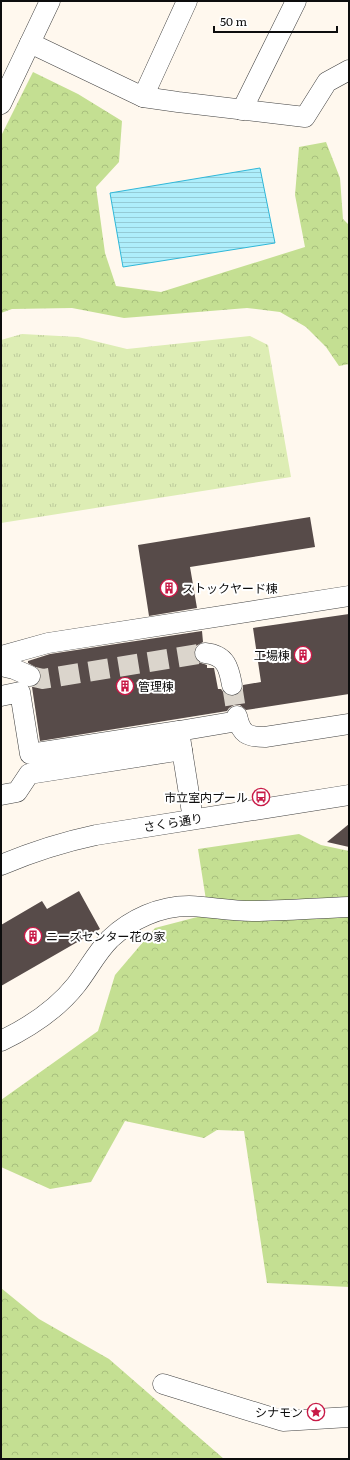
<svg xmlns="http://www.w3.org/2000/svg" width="350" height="1460" viewBox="0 0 350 1460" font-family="Literata,'Noto Sans JP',serif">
	<defs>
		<pattern id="grass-tufts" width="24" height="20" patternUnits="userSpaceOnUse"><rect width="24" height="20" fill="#ddedb4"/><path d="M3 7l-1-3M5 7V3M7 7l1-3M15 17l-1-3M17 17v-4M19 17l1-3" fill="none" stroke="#bcca9a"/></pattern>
		<pattern id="forest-crowns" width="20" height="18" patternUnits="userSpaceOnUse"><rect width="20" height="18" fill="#c4df92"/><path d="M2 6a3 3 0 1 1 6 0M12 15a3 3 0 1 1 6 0" fill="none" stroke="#a7be7d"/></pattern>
		<pattern id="water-rules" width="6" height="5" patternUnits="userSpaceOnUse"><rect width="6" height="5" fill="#aeeefb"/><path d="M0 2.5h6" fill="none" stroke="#94cbd6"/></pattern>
	</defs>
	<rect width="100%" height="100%" fill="#fff8ee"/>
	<!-- grass -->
	<polygon fill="url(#grass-tufts)" points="22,334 78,337 127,349 250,336 268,345 291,477 1,523 1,340"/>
	<!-- forest -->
	<g fill="url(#forest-crowns)">
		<polygon points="33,72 78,94 122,121 119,162 96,187 105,253 116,286 161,292 305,247 295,195 299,147 326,142 340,178 343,219 349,225 349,364 339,366 326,347 306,327 280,312 247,308 124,318 72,308 12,309 1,313 1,136"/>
		<polygon points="299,834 321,845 349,851 349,900 253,903 206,900 198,849"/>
		<polygon points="320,914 349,916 349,1287 267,1283 244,1131 217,1130 204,1138 125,1121 91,1182 50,1189 1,1167 1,1100 98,1031 115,975 155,928 201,916 251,921"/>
		<polygon points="1,1288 39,1319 109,1359 224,1459 1,1459"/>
	</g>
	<!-- water -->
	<polygon fill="url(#water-rules)" stroke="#2fb7d8" points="260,168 275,243 123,267 110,193"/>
	<!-- building -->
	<g fill="#574b49">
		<polygon points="310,517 315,547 190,567 197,608 149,616 138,545"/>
		<polygon points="349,614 349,694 246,710 240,705 234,705 229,708 227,711 40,741 32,687 37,685 40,681 41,674 39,669 28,663 28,661 50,654 202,631 203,642 196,646 194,651 194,657 198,662 207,665 207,668 214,668 218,689 221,689 224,693 228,696 234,696 240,693 243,689 243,685 261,682 253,628"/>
		<polygon points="349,824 349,847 327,842"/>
		<polygon points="79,891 100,929 1,986 1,925 42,901 47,909"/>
	</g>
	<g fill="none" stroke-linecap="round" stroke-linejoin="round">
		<!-- minor-tunnel -->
		<g stroke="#dbd5cc" stroke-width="20" stroke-dasharray="20 10" stroke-linecap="butt">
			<polyline points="30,676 43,679 205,653"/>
			<polyline points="232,685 237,716"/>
		</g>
		<defs>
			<g id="minor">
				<polyline points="30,43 143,97 178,102 305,117 327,82 349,70"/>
				<polyline points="143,97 187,1"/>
				<polyline points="1,104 50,1"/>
				<polyline points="242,110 296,1"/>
				<path d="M205,653C226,655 229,668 232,685"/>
				<polyline points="1,656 48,643 349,596"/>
				<polyline points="1,666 14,669 30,676"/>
				<polyline points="1,696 20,692 30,754 179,731 182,750 29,774 17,792 1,795"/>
				<path d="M237,716C241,734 247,737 265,737L349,724"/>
				<polyline points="179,731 238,721"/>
				<polyline points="182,750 193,819"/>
				<path d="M1,865C32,852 63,842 96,835L349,795"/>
				<path d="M1,1041C28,1028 57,1009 76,985C88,970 96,953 110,939C131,919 160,906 189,906C210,907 231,911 252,911C284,911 317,908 349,907"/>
				<polyline points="163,1384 283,1421 349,1417"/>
			</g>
		</defs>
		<!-- minor casing -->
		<use href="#minor" stroke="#404040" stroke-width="21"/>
		<!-- minor -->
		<use href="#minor" stroke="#fff" stroke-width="20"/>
	</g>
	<!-- icons -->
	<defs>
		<symbol id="building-ring" viewBox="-11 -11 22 22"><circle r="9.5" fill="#fff" stroke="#c81a47" stroke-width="1.5"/><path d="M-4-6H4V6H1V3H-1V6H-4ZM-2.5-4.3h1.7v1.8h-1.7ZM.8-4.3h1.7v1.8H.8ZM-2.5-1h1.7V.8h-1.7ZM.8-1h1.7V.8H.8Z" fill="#c81a47"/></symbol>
		<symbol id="bus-ring" viewBox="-11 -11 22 22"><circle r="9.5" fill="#fff" stroke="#c81a47" stroke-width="1.5"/><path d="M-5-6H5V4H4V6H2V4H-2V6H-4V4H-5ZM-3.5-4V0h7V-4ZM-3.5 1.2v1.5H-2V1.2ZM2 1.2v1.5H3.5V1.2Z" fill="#c81a47"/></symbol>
		<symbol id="sight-ring" viewBox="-11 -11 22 22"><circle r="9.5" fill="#fff" stroke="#c81a47" stroke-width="1.5"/><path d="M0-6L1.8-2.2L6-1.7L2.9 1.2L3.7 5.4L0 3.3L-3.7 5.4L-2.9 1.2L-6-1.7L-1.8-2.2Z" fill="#c81a47"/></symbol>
	</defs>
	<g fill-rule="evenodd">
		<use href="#building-ring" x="159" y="578" width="20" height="20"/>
		<use href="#building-ring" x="293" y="645" width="20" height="20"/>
		<use href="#building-ring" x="115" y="676" width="20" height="20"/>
		<use href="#bus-ring" x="251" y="787" width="20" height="20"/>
		<use href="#building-ring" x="23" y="926" width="20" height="20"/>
		<use href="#sight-ring" x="306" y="1402" width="20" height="20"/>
	</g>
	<g text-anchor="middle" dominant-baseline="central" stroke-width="4" stroke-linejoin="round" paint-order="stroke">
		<!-- poi labels -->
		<g font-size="12" fill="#0d0d0d" stroke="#fff" text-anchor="start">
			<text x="182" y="588">ストックヤード棟</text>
			<text x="290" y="655" text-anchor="end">工場棟</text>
			<text x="138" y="686">管理棟</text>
			<text x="248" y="797" text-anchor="end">市立室内プール</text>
			<text x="46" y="936">ニーズセンター花の家</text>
			<text x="303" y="1412" text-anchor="end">シナモン</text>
		</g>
		<!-- street labels -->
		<g font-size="12" fill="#0d0d0d" stroke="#fff">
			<text transform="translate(173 822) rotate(-9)">さくら通り</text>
		</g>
	</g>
	<!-- border -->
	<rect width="350" height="1460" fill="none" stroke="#0d0d0d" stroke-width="4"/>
	<!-- scale -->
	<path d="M214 26v6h123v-6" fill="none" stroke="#0d0d0d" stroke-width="2"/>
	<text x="220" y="26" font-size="12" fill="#0d0d0d" stroke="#ffffff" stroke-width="3" paint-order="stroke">50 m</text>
</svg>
